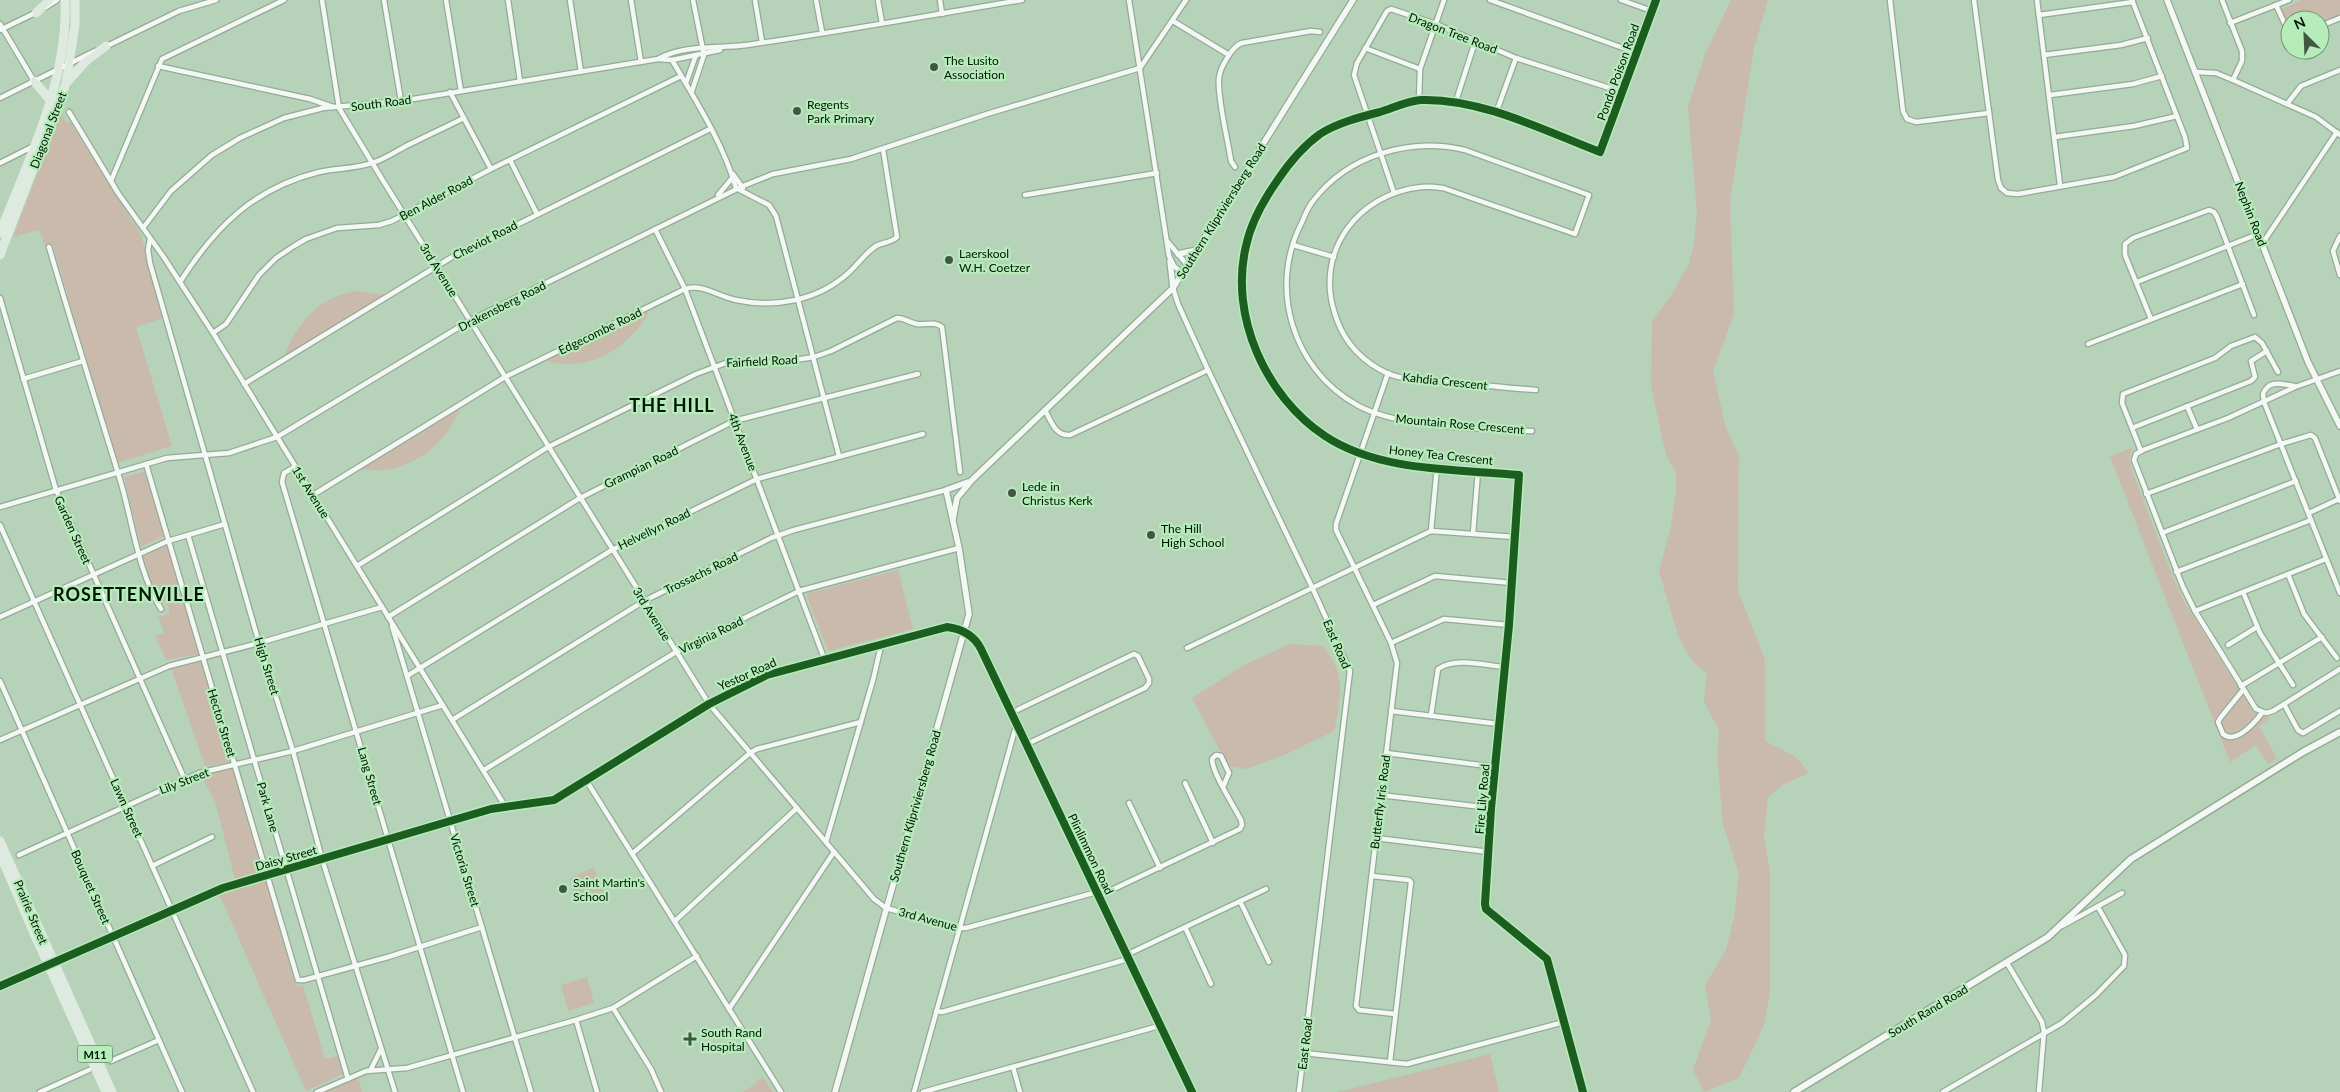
<svg xmlns="http://www.w3.org/2000/svg" width="2340" height="1092" viewBox="0 0 2340 1092" font-family="Lato,sans-serif">
	<rect width="100%" height="100%" fill="#b6d2b8"/>
	<!-- green -->
	<g fill="#cabaab">
		<polygon points="1731,0 1768,0 1754,48 1730,201 1734,314 1713,371 1726,428 1739,455 1738,590 1765,660 1765,741 1796,757 1809,773 1784,784 1768,797 1764,837 1770,872 1770,993 1764,1025 1739,1078 1704,1092 1693,1070 1711,1020 1705,985 1726,950 1734,917 1739,874 1723,825 1717,755 1719,730 1704,702 1707,674 1692,661 1678,636 1659,571 1671,526 1676,492 1676,473 1666,455 1651,386 1652,321 1672,294 1689,264 1694,242 1697,212 1688,107 1705,54"/>
		<polygon points="2301,0 2340,0 2340,16 2320,24 2320,20 2290,20 2290,31 2281,10"/>
		<polygon points="61,113 66,122 71,123 141,235 164,318 136,327 172,446 117,463 53,245 45,246 39,230 13,237"/>
		<path d="M358,291L385,295L287,355L285,352C301,319 320,296 358,291Z"/>
		<path d="M649,309C648,316 643,322 638,328C616,356 580,371 546,361Z"/>
		<path d="M459,407C459,415 454,421 450,428C430,457 396,476 361,469Z"/>
		<polygon points="2133,447 2129,459 2131,468 2174,580 2185,603 2254,713 2270,718 2259,726 2277,758 2268,764 2256,745 2230,762 2110,457"/>
		<polygon points="147,471 164,536 141,547 124,477"/>
		<path d="M167,545L200,654L166,660L155,636L164,633L158,616L162,617L169,613C170,604 165,603 159,598C150,588 146,569 143,557Z"/>
		<polygon points="898,570 913,629 828,651 806,594"/>
		<path d="M1290,644L1323,646C1346,675 1341,694 1335,728L1332,732L1282,756L1246,769L1228,766L1192,698L1244,665Z"/>
		<polygon points="202,662 231,762 205,766 171,668"/>
		<polygon points="234,768 264,872 235,879 215,801 201,776"/>
		<polygon points="593,867 604,891 580,902 569,879"/>
		<polygon points="266,879 296,987 303,985 325,1059 338,1056 343,1074 306,1091 219,894"/>
		<polygon points="587,977 594,1003 568,1011 561,985"/>
		<polygon points="1490,1054 1499,1092 1336,1092 1350,1089"/>
		<polygon points="358,1077 362,1092 324,1092"/>
		<polygon points="763,1077 773,1092 743,1092 757,1083 756,1081"/>
	</g>
	<g fill="none" stroke-linecap="round" stroke-linejoin="round">
		<defs>
			<g id="minor">
				<polyline points="322,0 339,108 382,179 709,704 874,899 886,908 958,928 966,928 1097,892"/>
				<polyline points="384,0 401,101"/>
				<polyline points="446,0 461,91"/>
				<polyline points="508,0 520,81"/>
				<polyline points="570,0 581,72"/>
				<polyline points="631,0 641,62"/>
				<polyline points="755,0 762,42"/>
				<polyline points="816,0 822,32"/>
				<polyline points="878,0 882,23"/>
				<polyline points="940,0 942,14"/>
				<polyline points="1129,0 1169,256 1174,266 1183,274"/>
				<polyline points="1490,0 1637,53"/>
				<polyline points="1621,0 1652,11"/>
				<polyline points="1890,0 1903,111 1907,119 1916,122 1989,113"/>
				<polyline points="1974,0 1998,180 2001,188 2007,193 2018,194 2114,177 2187,148 2185,137 2132,0"/>
				<polyline points="2037,0 2060,185"/>
				<polyline points="2222,0 2242,51 2242,61 2233,80"/>
				<polyline points="2276,5 2290,35"/>
				<polyline points="46,7 57,0"/>
				<polyline points="2039,15 2133,2"/>
				<polyline points="1173,21 1229,55"/>
				<polyline points="2230,23 2289,0"/>
				<polyline points="0,24 34,81"/>
				<polyline points="2320,26 2340,18"/>
				<polyline points="0,30 37,12"/>
				<polyline points="105,47 179,11 216,0"/>
				<polyline points="1365,48 1420,69"/>
				<polyline points="2044,55 2121,45 2148,38"/>
				<polyline points="658,59 672,60 720,50"/>
				<path d="M672,60C696,101 723,143 736,188"/>
				<polyline points="158,66 310,99 333,107"/>
				<polyline points="2195,72 2216,73 2233,80 2316,117 2340,135"/>
				<polyline points="686,83 696,55"/>
				<polyline points="692,91 704,55 693,0"/>
				<polyline points="450,92 491,169"/>
				<polyline points="2050,95 2133,84 2162,76"/>
				<polyline points="0,98 95,51"/>
				<polyline points="1419,100 1420,69 1444,0"/>
				<polyline points="1456,101 1475,42"/>
				<polyline points="2287,104 2301,86 2340,70"/>
				<polyline points="69,112 118,193 163,256 213,333 505,806"/>
				<polyline points="1496,113 1516,58"/>
				<polyline points="2055,137 2134,126 2177,116"/>
				<polyline points="510,160 537,214"/>
				<polyline points="0,163 34,146"/>
				<path d="M1235,167L1231,161C1228,140 1217,98 1219,78C1220,68 1232,46 1242,43L1311,31L1320,32"/>
				<polyline points="733,174 743,188"/>
				<polyline points="111,181 162,59 284,0"/>
				<polyline points="736,188 769,205 776,216 839,456"/>
				<polyline points="1394,193 1354,75 1357,63 1387,11 1391,9 1436,24 1516,58 1622,92"/>
				<polyline points="718,195 733,177"/>
				<polyline points="1025,195 1157,173"/>
				<path d="M143,228L171,191L212,155L240,138L284,118L323,108L401,101L658,59C684,44 718,49 747,45C839,32 930,15 1022,0"/>
				<polyline points="655,229 685,289 824,658"/>
				<polyline points="2340,236 2333,251 2340,275"/>
				<polyline points="150,239 148,250 150,263 259,643 293,751 322,859 395,1092"/>
				<polyline points="1168,242 1188,266"/>
				<polyline points="2262,244 2337,132"/>
				<polyline points="1293,245 1334,257"/>
				<path d="M49,247C72,326 97,404 121,483C133,524 138,572 161,609"/>
				<path d="M180,282C215,227 254,188 319,172C336,168 355,169 372,163C383,160 395,152 406,146C425,137 445,127 464,118"/>
				<polyline points="2137,282 2258,234"/>
				<polyline points="1173,288 1178,304 1208,370 1312,587 1350,671 1299,1092"/>
				<polyline points="0,298 56,490 185,780"/>
				<polyline points="2151,319 2125,255 2125,244 2133,238 2209,210 2214,212 2217,217 2254,315"/>
				<polyline points="213,333 226,324 259,275 276,258 294,246 306,239 337,228 379,225 392,221 491,169 681,76"/>
				<polyline points="2088,344 2243,284"/>
				<polyline points="2340,371 2295,387 2228,418 2143,450 2136,454 2134,460 2183,587 2195,611 2256,709 2266,713 2273,711 2340,669"/>
				<polyline points="1388,373 1336,524 1336,530 1391,643 1397,663 1356,1006 1359,1010 1395,1014"/>
				<polyline points="23,379 83,361"/>
				<polyline points="244,384 452,257 710,129"/>
				<path d="M2294,386C2281,384 2269,379 2263,394L2264,402L2340,593"/>
				<polyline points="2187,406 2197,429"/>
				<path d="M1045,410C1051,421 1055,436 1070,435L1208,370"/>
				<polyline points="2132,428 2251,381 2255,377 2251,361 2267,351"/>
				<path d="M1532,431C1485,429 1397,428 1357,405C1292,369 1268,287 1302,222C1305,215 1308,207 1313,201C1348,155 1410,137 1465,150L1589,195L1575,234L1443,188C1436,187 1428,186 1421,187C1358,194 1316,250 1334,311C1341,336 1356,356 1379,369C1400,382 1428,380 1453,382C1480,385 1508,388 1536,390"/>
				<polyline points="2141,451 2122,403 2123,394 2215,358 2231,346 2255,337 2262,343 2278,372"/>
				<polyline points="146,464 298,980 304,980 388,957 482,927"/>
				<polyline points="295,467 284,473 282,482 463,1092"/>
				<polyline points="2146,494 2281,444 2311,435 2315,438 2340,501"/>
				<path d="M313,495L505,377L685,289C702,283 719,297 736,300C774,308 816,301 846,275C856,267 865,253 876,246C883,242 891,243 897,237L883,149"/>
				<polyline points="0,507 167,458 229,453 277,437 471,320 743,186 773,174 851,159 987,114 1140,68 1186,0"/>
				<polyline points="2309,513 2339,499"/>
				<polyline points="0,525 253,1092"/>
				<polyline points="1431,531 1437,467"/>
				<polyline points="1473,533 1478,471"/>
				<polyline points="2162,533 2296,481"/>
				<polyline points="188,535 348,1079"/>
				<path d="M357,566L548,447L696,374L731,361L776,363L814,357L831,351L897,318C905,318 910,323 917,324C927,325 934,321 942,327L960,472"/>
				<polyline points="2176,572 2311,520"/>
				<polyline points="2288,574 2304,614 2337,658"/>
				<polyline points="2243,592 2260,633 2293,685"/>
				<polyline points="1373,605 1435,576 1512,583"/>
				<polyline points="2195,611 2326,559"/>
				<polyline points="0,617 168,541 225,524"/>
				<polyline points="388,617 580,498 734,421 918,374"/>
				<polyline points="392,626 531,1092"/>
				<polyline points="1391,643 1444,619 1509,625"/>
				<polyline points="2228,645 2257,627"/>
				<polyline points="1187,648 1431,531 1515,537"/>
				<polyline points="407,676 612,550 757,479 923,434"/>
				<polyline points="0,681 182,1092"/>
				<polyline points="2241,686 2322,637"/>
				<path d="M2243,690L2221,717L2218,722L2223,734C2236,745 2255,722 2262,713"/>
				<polyline points="2284,704 2298,730 2303,733 2340,711"/>
				<polyline points="1391,711 1499,724"/>
				<polyline points="1011,713 1134,654 1138,656 1149,679 1149,683 1145,688 1025,745"/>
				<path d="M1431,715L1438,669C1456,657 1483,665 1504,667"/>
				<polyline points="452,720 644,601 771,538 794,530 946,490"/>
				<polyline points="0,740 169,666 259,643 382,607"/>
				<polyline points="1386,753 1496,767"/>
				<polyline points="484,770 676,652 799,591 959,548"/>
				<polyline points="586,780 781,1092"/>
				<polyline points="1185,783 1213,843"/>
				<polyline points="1380,795 1491,808"/>
				<polyline points="1129,803 1160,868"/>
				<polyline points="1376,838 1489,852"/>
				<polyline points="826,842 873,680 880,650 879,644"/>
				<polyline points="633,853 750,753 757,749 861,722"/>
				<polyline points="19,855 199,773 293,751 443,705"/>
				<polyline points="152,866 212,837"/>
				<polyline points="1372,876 1409,880 1411,882 1390,1062"/>
				<path d="M1099,896L1240,829L1242,825L1241,820C1233,804 1213,775 1212,759L1216,755L1221,756L1229,773L1223,787"/>
				<polyline points="1240,901 1269,962"/>
				<polyline points="675,921 797,808"/>
				<polyline points="2062,926 2122,893"/>
				<polyline points="1185,927 1211,984"/>
				<polyline points="1126,955 1266,889"/>
				<polyline points="2007,963 2042,1022 2044,1032 2039,1092"/>
				<path d="M0,986L223,888L491,809L554,800L709,704L767,675L947,627C962,629 974,635 981,649L1192,1092"/>
				<polyline points="613,1008 651,1069 661,1092"/>
				<polyline points="729,1009 834,852"/>
				<polyline points="936,1011 942,1012 1128,959"/>
				<polyline points="576,1020 597,1092"/>
				<polyline points="1304,1053 1407,1064 1564,1022"/>
				<polyline points="111,1061 159,1040"/>
				<polyline points="1013,1067 1020,1092"/>
				<polyline points="371,1069 381,1049"/>
				<polyline points="40,1092 89,1070"/>
				<polyline points="317,1092 366,1071 407,1068 576,1020 613,1008 697,956"/>
				<polyline points="914,1092 1016,726"/>
				<polyline points="923,1092 1159,1026"/>
				<path d="M1583,1092L1547,959L1486,909L1485,904L1491,808L1509,625L1519,475C1456,469 1379,472 1325,436C1266,397 1229,316 1246,246C1251,222 1263,201 1277,181C1289,163 1302,147 1320,134C1337,123 1360,117 1380,112C1393,108 1407,101 1421,100C1481,98 1545,131 1600,152L1656,0"/>
				<polyline points="1943,1092 2062,1023 2096,995 2124,966 2125,955 2098,907"/>
			</g>
			<g id="tertiary">
				<polyline points="2167,0 2308,362 2340,426"/>
				<polyline points="1178,254 1197,250"/>
				<polyline points="1170,261 1173,288"/>
				<polyline points="953,519 957,498 972,480 1173,288 1353,0"/>
				<polyline points="835,1092 969,614 959,548 946,490 968,482"/>
			</g>
			<polyline id="secondary" points="1794,1092 2048,937 2131,859 2303,752 2340,732"/>
			<g id="primary">
				<polyline points="36,13 50,0"/>
				<polyline points="34,81 50,100"/>
				<polyline points="68,81 86,61 106,46"/>
				<path d="M0,233C29,158 68,82 65,0"/>
				<polyline points="0,255 66,83 75,25 75,0"/>
				<polyline points="0,841 112,1092"/>
				<polyline points="0,854 37,940 106,1092"/>
			</g>
		</defs>
		<!-- minor casing -->
		<use href="#minor" stroke="#94aa96" stroke-width="7"/>
		<!-- tertiary casing -->
		<use href="#tertiary" stroke="#94aa96" stroke-width="8"/>
		<!-- secondary casing -->
		<use href="#secondary" stroke="#94aa96" stroke-width="9"/>
		<!-- primary casing -->
		<use href="#primary" stroke="#deebdf" stroke-width="9"/>
		<!-- minor -->
		<use href="#minor" stroke="#f4f8f4" stroke-width="4.5"/>
		<!-- tertiary -->
		<use href="#tertiary" stroke="#f4f8f4" stroke-width="5.5"/>
		<!-- secondary -->
		<use href="#secondary" stroke="#f4f8f4" stroke-width="6"/>
		<!-- primary -->
		<use href="#primary" stroke="#dee9df" stroke-width="7"/>
		<defs>
			<g id="cycleway">
				<path d="M0,986L223,888L491,809L554,800L709,704L767,675L947,627C962,629 974,635 981,649L1192,1092"/>
				<path d="M1583,1092L1547,959L1486,909L1485,904L1491,808L1509,625L1519,475C1456,469 1379,472 1325,436C1266,397 1229,316 1246,246C1251,222 1263,201 1277,181C1289,163 1302,147 1320,134C1337,123 1360,117 1380,112C1393,108 1407,101 1421,100C1481,98 1545,131 1600,152L1656,0"/>
			</g>
		</defs>
		<!-- cycleway casing -->
		<use href="#cycleway" stroke="#b5ecba" stroke-width="11"/>
		<!-- cycleway -->
		<use href="#cycleway" stroke="#1b5e20" stroke-width="8"/>
	</g>
	<!-- markers -->
	<g fill="#415643" stroke="#b5ecba" stroke-width="2">
		<circle cx="934" cy="67" r="5"/>
		<circle cx="797" cy="111" r="5"/>
		<circle cx="949" cy="260" r="5"/>
		<circle cx="1012" cy="493" r="5"/>
		<circle cx="1151" cy="535" r="5"/>
		<circle cx="563" cy="889" r="5"/>
		<path d="M687.5 1031.5h5v5h5v5h-5v5h-5v-5h-5v-5h5z"/>
	</g>
	<g text-anchor="middle" dominant-baseline="central" stroke-width="4.5" stroke-linejoin="round" paint-order="stroke">
		<!-- shield labels -->
		<rect fill="#b5ecba" stroke="#38553b" stroke-width="1" x="77.5" y="1045.5" width="35" height="17" rx="4"/>
		<g font-size="11" font-weight="bold" fill="#021404">
			<text x="95" y="1054">M11</text>
		</g>
		<!-- street labels -->
		<g font-size="12" fill="#021404" stroke="#b5ecba">
			<text transform="translate(1453 33) rotate(21)">Dragon Tree Road</text>
			<text transform="translate(1618 72) rotate(-70)">Pondo Poison Road</text>
			<text transform="translate(381 103) rotate(-7)">South Road</text>
			<text transform="translate(48 130) rotate(-69)">Diagonal Street</text>
			<text transform="translate(436 198) rotate(-28)">Ben Alder Road</text>
			<text transform="translate(1221 211) rotate(-58)">Southern Klipriviersberg Road</text>
			<text transform="translate(2251 214) rotate(69)">Nephin Road</text>
			<text transform="translate(485 240) rotate(-27)">Cheviot Road</text>
			<text transform="translate(439 270) rotate(58)">3rd Avenue</text>
			<text transform="translate(502 306) rotate(-27)">Drakensberg Road</text>
			<text transform="translate(600 331) rotate(-26)">Edgecombe Road</text>
			<text transform="translate(762 361) rotate(-3)">Fairfield Road</text>
			<text transform="translate(1445 381) rotate(6)">Kahdia Crescent</text>
			<text transform="translate(1460 424) rotate(5)">Mountain Rose Crescent</text>
			<text transform="translate(743 442) rotate(69)">4th Avenue</text>
			<text transform="translate(1441 455) rotate(6)">Honey Tea Crescent</text>
			<text transform="translate(641 467) rotate(-26)">Grampian Road</text>
			<text transform="translate(311 492) rotate(58)">1st Avenue</text>
			<text transform="translate(654 529) rotate(-26)">Helvellyn Road</text>
			<text transform="translate(73 530) rotate(66)">Garden Street</text>
			<text transform="translate(701 573) rotate(-26)">Trossachs Road</text>
			<text transform="translate(652 614) rotate(58)">3rd Avenue</text>
			<text transform="translate(711 635) rotate(-26)">Virginia Road</text>
			<text transform="translate(1337 644) rotate(67)">East Road</text>
			<text transform="translate(267 666) rotate(73)">High Street</text>
			<text transform="translate(747 674) rotate(-24)">Yestor Road</text>
			<text transform="translate(222 723) rotate(73)">Hector Street</text>
			<text transform="translate(370 776) rotate(74)">Lang Street</text>
			<text transform="translate(184 781) rotate(-21)">Lily Street</text>
			<text transform="translate(1482 799) rotate(-85)">Fire Lily Road</text>
			<text transform="translate(1380 802) rotate(-83)">Butterfly Iris Road</text>
			<text transform="translate(915 806) rotate(-74)">Southern Klipriviersberg Road</text>
			<text transform="translate(268 807) rotate(74)">Park Lane</text>
			<text transform="translate(127 808) rotate(66)">Lawn Street</text>
			<text transform="translate(1091 854) rotate(64)">Plinlimmon Road</text>
			<text transform="translate(286 858) rotate(-16)">Daisy Street</text>
			<text transform="translate(465 870) rotate(73)">Victoria Street</text>
			<text transform="translate(91 887) rotate(66)">Bouquet Street</text>
			<text transform="translate(31 912) rotate(67)">Prairie Street</text>
			<text transform="translate(928 919) rotate(15)">3rd Avenue</text>
			<text transform="translate(1928 1011) rotate(-31)">South Rand Road</text>
			<text transform="translate(1305 1044) rotate(-83)">East Road</text>
		</g>
		<!-- poi labels -->
		<g font-size="12" fill="#021404" stroke="#b5ecba" text-anchor="start">
			<text x="944" y="60">The Lusito<tspan x="944" dy="14">Association</tspan></text>
			<text x="807" y="104">Regents<tspan x="807" dy="14">Park Primary</tspan></text>
			<text x="959" y="253">Laerskool<tspan x="959" dy="14">W.H. Coetzer</tspan></text>
			<text x="1022" y="486">Lede in<tspan x="1022" dy="14">Christus Kerk</tspan></text>
			<text x="1161" y="528">The Hill<tspan x="1161" dy="14">High School</tspan></text>
			<text x="573" y="882">Saint Martin's<tspan x="573" dy="14">School</tspan></text>
			<text x="701" y="1032">South Rand<tspan x="701" dy="14">Hospital</tspan></text>
		</g>
		<!-- district labels -->
		<g font-size="18" font-weight="bold" letter-spacing="1" fill="#021404" stroke="#b5ecba">
			<text x="672" y="405">THE HILL</text>
			<text x="129" y="594">ROSETTENVILLE</text>
		</g>
	</g>
	<!-- north arrow -->
	<g transform="translate(2305 35) rotate(336)"><circle r="24" fill="#b5ecba" stroke="#6d9671"/>
	<path d="M0-4L9 19L0 12L-9 19Z" fill="#415643"/>
	<text y="-8" font-size="14" font-weight="bold" text-anchor="middle" fill="#021404">N</text>
	</g>
</svg>
